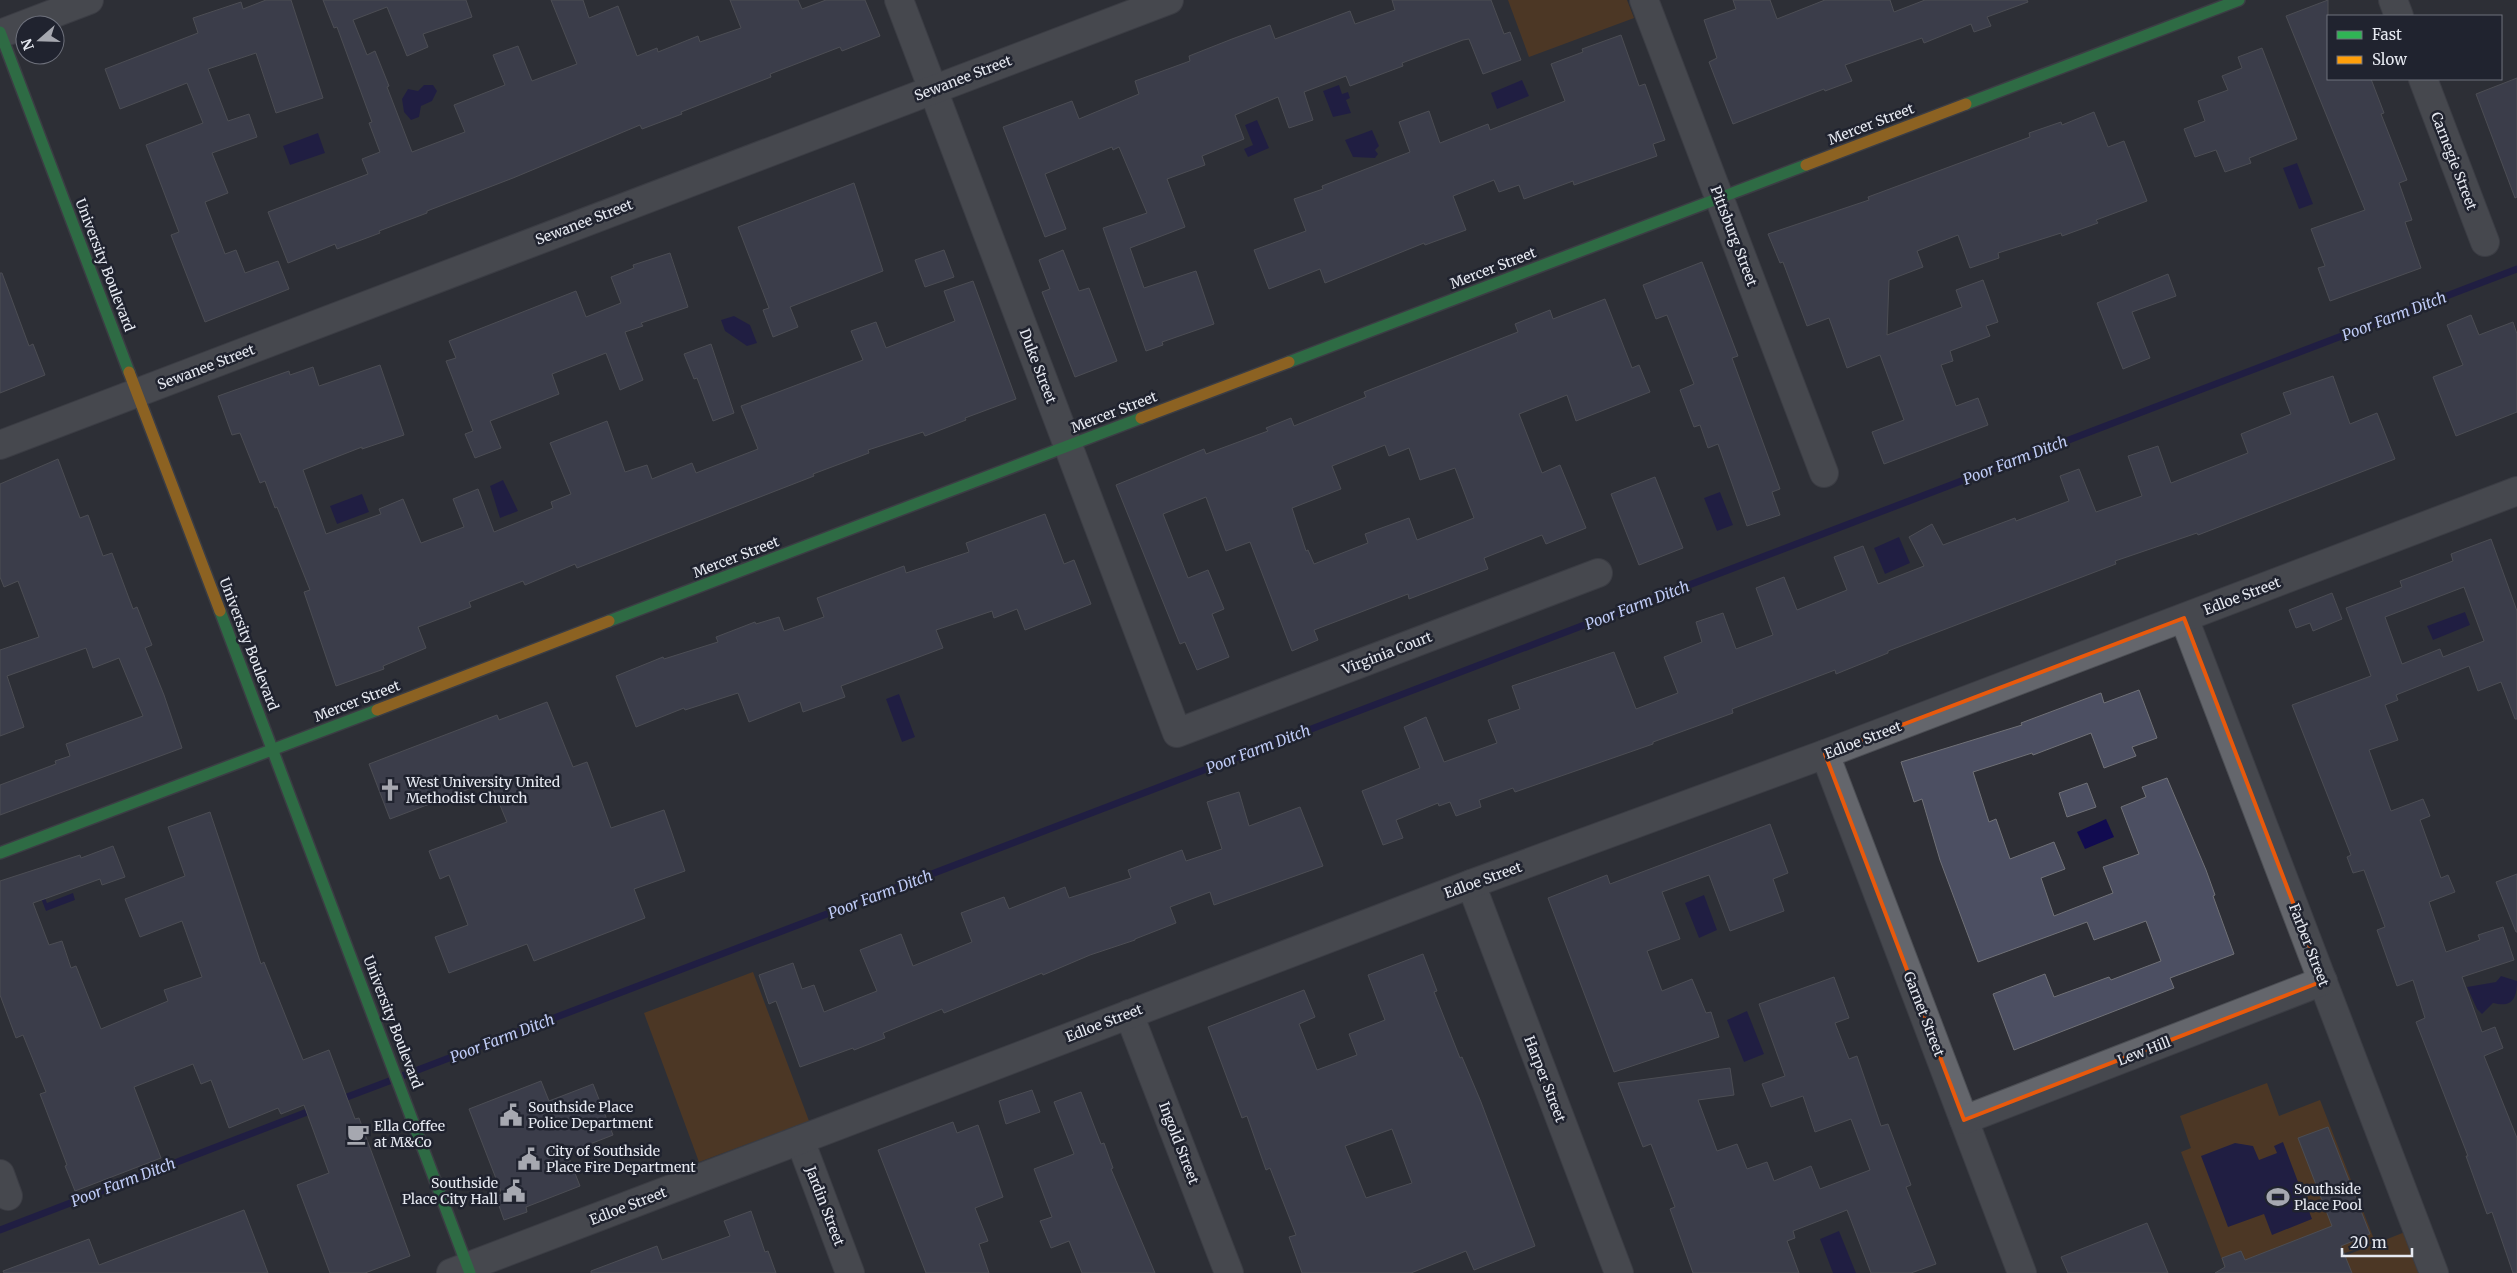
<svg xmlns="http://www.w3.org/2000/svg" width="2517" height="1273" viewBox="0 0 2517 1273" font-family="Merriweather,serif">
	<rect width="100%" height="100%" fill="#2e2f36"/>
	<!-- green -->
	<g fill="#724211">
		<polygon points="1508,0 1627,0 1634,18 1529,57"/>
		<polygon points="753,972 809,1121 699,1162 644,1013"/>
		<polygon points="2267,1083 2279,1116 2320,1100 2375,1242 2291,1273 2227,1273 2181,1152 2191,1148 2180,1116"/>
		<polygon points="2405,1232 2422,1273 2302,1273"/>
	</g>
	<!-- water -->
	<g fill="#110b50">
		<polygon points="1522,80 1529,96 1497,109 1491,93"/>
		<polygon points="424,85 433,85 437,91 432,101 421,106 419,117 411,120 404,112 402,99 408,89 418,91"/>
		<polygon points="1339,85 1342,94 1348,92 1350,98 1346,100 1351,113 1333,117 1323,91"/>
		<polygon points="1257,120 1269,148 1248,157 1244,149 1253,145 1245,125"/>
		<polygon points="1372,130 1379,146 1375,150 1378,154 1375,158 1353,157 1345,140"/>
		<polygon points="318,133 325,153 290,165 283,146"/>
		<polygon points="2297,163 2313,204 2299,209 2283,168"/>
		<polygon points="734,316 750,325 757,343 747,346 725,331 721,320"/>
		<polygon points="503,480 518,511 500,518 490,486"/>
		<polygon points="1720,492 1733,525 1717,531 1704,498"/>
		<polygon points="362,494 369,512 337,524 330,506"/>
		<polygon points="1899,537 1910,563 1885,574 1874,548"/>
		<polygon points="2465,612 2470,625 2433,640 2427,626"/>
		<polygon points="899,694 915,737 902,742 886,699"/>
		<polygon points="2106,819 2114,837 2085,849 2077,832"/>
		<polygon points="42,891 47,903 73,893 75,900 46,911 39,893"/>
		<polygon points="1704,895 1717,930 1699,938 1685,903"/>
		<path d="M2501,976L2517,981C2517,999 2512,1008 2493,1003L2482,1014L2477,1009L2467,987L2496,982Z"/>
		<polygon points="1747,1011 1764,1054 1744,1062 1727,1020"/>
		<polygon points="2283,1142 2312,1219 2272,1235 2264,1214 2228,1227 2201,1156 2235,1143 2253,1146 2259,1160 2277,1153 2274,1146"/>
		<polygon points="1839,1231 1856,1273 1833,1273 1820,1239"/>
	</g>
	<g fill="none" stroke-linecap="round" stroke-linejoin="round">
		<!-- stream -->
		<g stroke="#110b50" stroke-width="7">
			<polyline points="402,1076 2517,269"/>
			<polyline points="339,1100 392,1080"/>
			<polyline points="0,1230 315,1109"/>
		</g>
	</g>
	<!-- building -->
	<g fill="#4c4f62" stroke="#707177" fill-rule="evenodd">
		<polygon points="266,0 291,0 323,98 276,113 256,53 208,69 228,121 249,114 257,137 212,153 228,193 205,202 225,254 236,250 245,273 278,261 289,289 205,322 171,235 179,232 146,145 203,123 187,83 120,109 105,69 198,33 193,18 241,2 243,9"/>
		<polygon points="323,0 466,0 472,17 423,34 428,47 407,56 387,7 353,20 367,55 375,51 389,86 387,87 412,152 465,132 454,105 505,85 493,55 518,46 532,81 577,64 551,0 583,0 589,18 618,6 637,56 657,48 658,52 698,36 700,42 741,28 730,0 798,0 802,9 826,0 865,0 880,36 842,51 840,47 770,74 771,77 681,112 682,114 642,129 640,125 513,178 427,211 427,213 379,231 380,233 337,249 335,244 288,263 268,212 368,174 362,159 380,152 369,123 372,122 337,27 334,28"/>
		<polygon points="1392,0 1491,0 1504,34 1510,32 1521,60 1483,74 1469,39 1463,40 1402,63 1403,66 1350,86 1346,76 1304,92 1313,120 1289,128 1278,97 1235,115 1244,139 1202,156 1205,165 1167,179 1185,227 1130,248 1144,288 1196,271 1214,324 1162,342 1163,345 1146,351 1103,228 1147,213 1119,147 1113,150 1112,147 1045,174 1066,229 1045,237 1003,127 1072,101 1079,119 1139,94 1135,81 1190,61 1189,56 1232,39 1270,25 1275,39 1350,11 1355,24 1395,10"/>
		<polygon points="1733,0 1770,0 1777,19 1825,0 1890,0 1894,12 1925,0 2027,0 2028,2 1987,17 1991,26 1974,32 1971,24 1924,43 1922,38 1845,65 1852,81 1825,91 1824,89 1733,124 1709,62 1717,58 1704,20 1736,9"/>
		<polygon points="2328,0 2328,79 2371,79 2384,113 2381,114 2407,180 2399,183 2412,220 2405,222 2421,268 2330,301 2318,268 2325,266 2311,229 2365,210 2286,16"/>
		<polygon points="1621,35 1639,86 1645,84 1665,140 1653,144 1657,156 1574,185 1573,181 1524,199 1519,185 1499,192 1494,180 1453,196 1466,230 1425,245 1424,243 1325,283 1320,269 1269,289 1254,250 1306,231 1294,199 1323,189 1322,186 1410,152 1399,122 1429,111 1440,143 1488,124 1490,130 1565,101 1551,64 1583,52 1582,49"/>
		<polygon points="2262,48 2297,139 2249,158 2251,163 2225,172 2216,150 2195,157 2184,129 2205,121 2198,101 2228,90 2222,76 2242,68 2238,57"/>
		<polygon points="2517,78 2517,197 2515,198 2476,94"/>
		<polygon points="2094,112 2108,147 2124,141 2147,201 2096,220 2098,223 2062,236 2061,233 1998,253 1999,258 1970,268 1958,235 1917,251 1923,267 1889,280 1887,335 1962,307 1956,290 1983,280 1998,322 1986,326 1990,336 1950,351 1953,361 1941,365 1956,406 1978,398 1988,425 1884,464 1872,432 1904,420 1880,355 1847,368 1829,318 1807,326 1783,262 1780,263 1768,234 1869,200 1868,197 2030,137 2029,133 2061,122 2062,125"/>
		<polygon points="854,183 883,271 790,307 798,327 773,337 763,310 769,308 738,227"/>
		<polygon points="944,250 954,277 925,287 915,260"/>
		<polygon points="1063,250 1079,291 1089,288 1117,361 1075,377 1042,292 1050,289 1039,260"/>
		<polygon points="670,253 688,307 641,323 643,326 625,332 643,380 620,390 606,353 552,374 559,394 490,421 501,448 475,458 465,434 473,431 446,361 456,358 449,341 576,291 586,317 621,303 611,277 634,268 633,265"/>
		<polygon points="1702,262 1738,356 1732,358 1780,489 1772,492 1780,515 1747,526 1718,444 1708,448 1700,425 1694,427 1680,390 1694,384 1667,315 1656,319 1643,285"/>
		<polygon points="0,273 2,273 29,346 33,344 45,375 0,393"/>
		<polygon points="2168,274 2176,296 2132,312 2150,358 2123,369 2097,303"/>
		<polygon points="973,281 1016,399 965,418 966,420 925,436 923,432 868,450 869,453 813,474 814,476 577,568 575,564 525,585 523,581 469,602 471,607 418,627 426,648 383,666 384,669 336,686 304,592 310,590 277,507 275,508 265,481 260,483 240,433 232,435 218,396 289,371 290,375 313,367 319,386 380,365 404,435 362,449 362,447 303,470 326,534 381,514 379,509 403,499 421,543 464,527 453,499 478,489 494,532 553,508 551,502 571,494 550,443 607,421 625,472 647,465 652,479 692,463 696,473 758,449 741,406 863,360 851,331 876,322 886,348 955,321 944,291"/>
		<path d="M1605,299L1632,368L1639,365L1650,392L1576,421L1567,395L1519,414L1542,473L1560,465L1586,528L1546,544L1542,535L1484,558L1488,569L1409,599L1408,594L1314,630L1318,640L1292,651L1250,542L1226,551L1206,497L1163,514L1188,578L1208,570L1224,609L1212,614L1229,657L1197,670L1185,642L1180,644L1116,485L1204,449L1206,454L1268,431L1266,428L1291,418L1294,426L1366,397L1364,392L1518,332L1515,324L1550,310L1553,319ZM1385,445L1389,456L1409,448L1420,480L1455,468L1474,518L1417,540L1409,518L1365,534L1368,543L1314,564L1308,550L1306,551L1292,508L1341,489L1332,466Z"/>
		<polygon points="2471,315 2479,335 2513,322 2517,334 2517,412 2456,436 2433,377 2463,365 2447,325"/>
		<polygon points="711,344 734,413 713,421 697,378 694,379 684,354"/>
		<polygon points="2333,376 2350,424 2377,413 2395,459 2198,535 2197,533 2115,561 2116,564 1888,651 1888,653 1836,674 1835,670 1732,709 1733,713 1653,742 1653,744 1515,792 1513,788 1479,800 1481,807 1456,816 1450,802 1439,806 1438,803 1396,820 1403,838 1383,845 1362,791 1420,768 1404,727 1426,717 1444,762 1497,743 1488,720 1520,709 1512,686 1614,652 1636,709 1678,693 1664,657 1702,642 1696,622 1723,613 1736,649 1773,635 1756,588 1784,577 1797,610 1847,590 1834,557 1863,546 1878,584 1924,566 1909,537 1932,524 1943,545 2015,518 2016,521 2069,501 2060,476 2079,469 2096,512 2142,496 2128,456 2158,446 2171,483 2248,453 2241,434 2291,414 2283,393"/>
		<polygon points="58,459 80,518 88,515 103,556 112,553 133,609 137,607 152,645 145,648 164,695 182,748 0,815 0,785 56,764 55,761 70,756 66,744 143,716 119,658 93,668 86,648 7,676 24,727 0,736 0,650 39,637 18,581 4,587 0,577 0,484"/>
		<polygon points="1655,477 1683,548 1639,565 1611,494"/>
		<polygon points="1045,514 1064,564 1074,560 1091,604 1025,630 1017,609 994,618 992,611 936,630 943,648 841,686 845,697 803,712 800,702 749,722 738,693 685,710 684,708 636,727 616,676 663,657 664,659 718,642 716,637 755,622 756,624 779,617 784,631 824,617 817,598 904,566 906,573 969,552 966,543"/>
		<path d="M2491,539L2517,611V719H2515L2501,682L2478,691L2469,666L2396,695L2398,700L2385,705L2398,740L2369,750L2391,811L2423,799L2430,816L2420,820L2441,878L2448,875L2455,892L2429,902L2446,952L2480,940L2478,935L2503,927L2514,960L2462,977L2482,1032L2495,1027L2503,1048L2484,1056L2517,1138V1273H2513L2492,1212L2487,1214L2466,1156H2468L2416,1022L2425,1018L2413,980L2397,986L2377,930L2385,927L2364,870L2353,873L2347,857L2351,855L2292,705L2371,676L2346,608L2402,587L2400,581L2453,561L2451,554ZM2464,587L2484,641L2443,657L2440,649L2402,664L2385,617Z"/>
		<polygon points="2332,593 2342,619 2313,631 2310,623 2296,628 2289,610"/>
		<polygon points="2139,690 2157,738 2132,747 2136,756 2104,768 2091,733 2033,755 2032,753 1973,772 1989,822 1996,819 2010,859 2054,842 2065,869 2041,878 2054,916 2113,893 2103,867 2139,854 2121,807 2146,797 2142,787 2167,778 2206,870 2215,895 2213,896 2234,954 2170,978 2174,988 2014,1050 1993,994 2045,974 2054,997 2109,977 2111,980 2161,961 2146,921 2094,940 2087,922 1978,962 1940,860 1922,799 1914,802 1901,762 2022,725 2021,723 2101,693 2104,703"/>
		<polygon points="547,702 573,767 587,762 611,828 664,810 685,871 634,889 645,918 534,961 527,944 449,973 435,937 468,925 449,875 440,879 429,851 507,822 490,781 390,819 369,764 497,715 499,720"/>
		<polygon points="2087,783 2096,807 2067,817 2059,793"/>
		<polygon points="1239,792 1249,826 1300,807 1323,866 1214,905 1210,892 1170,907 1176,923 1135,939 1135,940 1090,955 1043,975 1042,973 944,1013 942,1009 883,1033 885,1038 854,1050 853,1048 800,1067 776,1001 769,1004 759,975 793,963 802,989 814,985 824,1012 877,991 860,950 901,934 913,966 972,942 961,913 1004,897 1009,909 1065,887 1069,898 1131,878 1128,870 1182,850 1186,861 1222,849 1207,802"/>
		<polygon points="210,812 261,964 264,962 303,1060 329,1050 355,1119 359,1118 410,1256 365,1273 330,1273 297,1185 329,1173 304,1105 281,1114 278,1108 229,1128 211,1080 201,1084 193,1064 134,1087 161,1158 75,1191 65,1166 67,1165 40,1094 46,1092 23,1035 16,1038 0,995 0,881 80,855 81,858 113,846 125,877 102,885 100,879 33,903 49,945 62,941 71,968 76,966 101,1029 168,1001 164,990 202,977 182,921 140,937 125,899 185,876 168,827"/>
		<polygon points="1770,824 1788,873 1773,879 1784,911 1730,931 1709,875 1662,892 1680,939 1647,951 1662,991 1692,979 1706,1013 1711,1012 1719,1037 1614,1072 1548,898 1607,875 1610,884"/>
		<polygon points="2517,874 2517,932 2516,932 2496,882"/>
		<path d="M1423,954L1437,991L1434,992L1460,1058L1462,1057L1481,1102L1535,1246L1474,1270L1466,1251L1411,1273H1302L1289,1237L1296,1235L1270,1168L1266,1170L1247,1116L1242,1118L1208,1027L1304,990L1315,1017L1299,1024L1317,1070L1357,1055L1349,1034L1385,1020L1368,975ZM1392,1129L1412,1183L1366,1198L1345,1146Z"/>
		<polygon points="1834,977 1849,1018 1835,1023 1849,1059 1857,1056 1881,1126 1888,1124 1911,1185 1906,1187 1936,1264 1911,1273 1871,1273 1847,1210 1793,1231 1795,1238 1787,1241 1799,1273 1693,1273 1670,1209 1675,1207 1651,1144 1643,1147 1618,1083 1730,1068 1734,1095 1698,1100 1717,1151 1737,1144 1747,1169 1767,1162 1774,1181 1811,1166 1820,1189 1870,1170 1851,1119 1815,1132 1803,1096 1771,1107 1762,1084 1785,1076 1759,1004"/>
		<polygon points="541,1081 549,1101 593,1084 613,1135 567,1153 580,1186 526,1207 527,1212 504,1220 496,1197 502,1194 469,1109"/>
		<polygon points="1032,1090 1040,1112 1006,1124 999,1101"/>
		<polygon points="1081,1092 1101,1144 1104,1143 1113,1168 1111,1169 1155,1273 1082,1273 1069,1241 1051,1248 1040,1221 1052,1217 1034,1169 1074,1154 1054,1102"/>
		<polygon points="953,1122 957,1133 978,1125 1003,1197 975,1208 988,1241 979,1244 989,1273 926,1273 878,1150"/>
		<polygon points="2328,1127 2370,1234 2341,1246 2352,1273 2215,1273 2225,1267 2222,1258 2241,1251 2245,1260 2332,1226 2298,1138"/>
		<polygon points="244,1210 268,1273 4,1273 3,1271 89,1239 99,1265"/>
		<polygon points="751,1211 765,1252 768,1251 776,1273 591,1273 591,1271 657,1246 662,1260 730,1236 724,1221"/>
		<polygon points="2147,1223 2168,1273 2068,1273 2061,1257"/>
	</g>
	<g fill="none" stroke-linecap="round" stroke-linejoin="round">
		<defs>
			<g id="street">
				<polyline points="899,0 1177,733 1598,573"/>
				<polyline points="1644,0 1824,473"/>
				<polyline points="2393,0 2399,16"/>
				<polyline points="0,34 89,0"/>
				<polyline points="2423,79 2485,242"/>
				<polyline points="0,445 1169,0"/>
				<polyline points="2184,618 2434,1273"/>
				<polyline points="1825,754 2022,1273"/>
				<polyline points="1471,884 1619,1273"/>
				<polyline points="1129,1014 1229,1273"/>
				<polyline points="1964,1120 2323,981"/>
				<polyline points="800,1140 850,1273"/>
				<polyline points="0,1174 8,1196"/>
				<polyline points="451,1273 1471,884 1825,754 2517,491"/>
			</g>
			<g id="fast">
				<polyline points="0,32 129,372"/>
				<polyline points="1966,104 2239,0"/>
				<polyline points="1289,362 1806,165"/>
				<polyline points="220,611 470,1273"/>
				<polyline points="609,621 1141,418"/>
				<polyline points="0,853 377,710"/>
			</g>
			<g id="slow">
				<polyline points="1806,165 1966,104"/>
				<polyline points="129,372 220,611"/>
				<polyline points="1141,418 1289,362"/>
				<polyline points="377,710 609,621"/>
			</g>
		</defs>
		<!-- street casing -->
		<use href="#street" stroke="#4c4e54" stroke-width="30"/>
		<!-- fast casing -->
		<use href="#fast" stroke="#4c4e54" stroke-width="14"/>
		<!-- slow casing -->
		<use href="#slow" stroke="#4c4e54" stroke-width="14"/>
		<!-- street -->
		<use href="#street" stroke="#64666c" stroke-width="28"/>
		<!-- fast -->
		<use href="#fast" stroke="#30b455" stroke-width="11"/>
		<!-- slow -->
		<use href="#slow" stroke="#ff9f0a" stroke-width="11"/>
	</g>
	<!-- marked area -->
	<path d="M0 0H2517V1273H0ZM2184,618L2323,981L1964,1120L1825,754Z" fill="#2e2f36" fill-opacity=".55" fill-rule="evenodd"/>
	<path fill="none" stroke="#e8590c" stroke-width="4" stroke-linejoin="round" d="M2184,618L2323,981L1964,1120L1825,754Z"/>
	<!-- icons -->
	<defs>
		<symbol id="church-bare" viewBox="-9 -9 18 18"><path d="M-1.2-6h2.4v3.5h3.3v2.4h-3.3V6h-2.4V-.1h-3.3v-2.4h3.3Z" fill="#a6a8b0" stroke="#20232f" stroke-width="2.5" paint-order="stroke"/></symbol>
		<symbol id="civic-bare" viewBox="-9 -9 18 18"><path d="M-.6-6.5H3V-4.5H.6V-3L4-1V1h2V6H-6V1h2V-1L-.6-3ZM-1.2 2.5V6h2.4V2.5Z" fill="#a6a8b0" stroke="#20232f" stroke-width="2.5" paint-order="stroke"/></symbol>
		<symbol id="cafe-bare" viewBox="-9 -9 18 18"><path d="M-5.5-4.5H6V0H3Q3 3.5 0 3.5H-2.5Q-5.5 3.5-5.5 0ZM3-3.2v2h1.7v-2ZM-6 4.5H4V6H-6Z" fill="#a6a8b0" stroke="#20232f" stroke-width="2.5" paint-order="stroke"/></symbol>
		<symbol id="stadium-bare" viewBox="-9 -9 18 18"><path d="M0-5a6.5 5 0 1 0 0 10a6.5 5 0 1 0 0-10ZM-3.5-1.8h7v3.6h-7Z" fill="#a6a8b0" stroke="#20232f" stroke-width="2.5" paint-order="stroke"/></symbol>
	</defs>
	<g fill-rule="evenodd">
		<use href="#church-bare" x="374" y="774" width="32" height="32"/>
		<use href="#civic-bare" x="495" y="1099" width="32" height="32"/>
		<use href="#cafe-bare" x="342" y="1118" width="32" height="32"/>
		<use href="#civic-bare" x="513" y="1143" width="32" height="32"/>
		<use href="#civic-bare" x="498" y="1175" width="32" height="32"/>
		<use href="#stadium-bare" x="2262" y="1181" width="32" height="32"/>
	</g>
	<g text-anchor="middle" dominant-baseline="central" stroke-width="5" stroke-linejoin="round" paint-order="stroke">
		<!-- street labels -->
		<g font-size="14" fill="#e6e9f1" stroke="#20232f">
			<text transform="translate(963 78) rotate(-21)">Sewanee Street</text>
			<text transform="translate(1871 124) rotate(-21)">Mercer Street</text>
			<text transform="translate(2454 161) rotate(69)">Carnegie Street</text>
			<text transform="translate(584 222) rotate(-21)">Sewanee Street</text>
			<text transform="translate(1734 236) rotate(69)">Pittsburg Street</text>
			<text transform="translate(105 265) rotate(69)">University Boulevard</text>
			<text transform="translate(1493 268) rotate(-21)">Mercer Street</text>
			<text transform="translate(1038 366) rotate(69)">Duke Street</text>
			<text transform="translate(206 367) rotate(-21)">Sewanee Street</text>
			<text transform="translate(1114 412) rotate(-21)">Mercer Street</text>
			<text transform="translate(736 557) rotate(-21)">Mercer Street</text>
			<text transform="translate(2242 596) rotate(-21)">Edloe Street</text>
			<text transform="translate(249 644) rotate(69)">University Boulevard</text>
			<text transform="translate(1387 653) rotate(-21)">Virginia Court</text>
			<text transform="translate(357 701) rotate(-21)">Mercer Street</text>
			<text transform="translate(1863 740) rotate(-21)">Edloe Street</text>
			<text transform="translate(1483 880) rotate(-20)">Edloe Street</text>
			<text transform="translate(2309 945) rotate(69)">Farber Street</text>
			<text transform="translate(1924 1014) rotate(69)">Garnet Street</text>
			<text transform="translate(393 1022) rotate(69)">University Boulevard</text>
			<text transform="translate(1104 1023) rotate(-21)">Edloe Street</text>
			<text transform="translate(2144 1051) rotate(-21)">Lew Hill</text>
			<text transform="translate(1545 1079) rotate(69)">Harper Street</text>
			<text transform="translate(1179 1143) rotate(69)">Ingold Street</text>
			<text transform="translate(628 1206) rotate(-21)">Edloe Street</text>
			<text transform="translate(825 1206) rotate(69)">Jardin Street</text>
		</g>
		<!-- poi labels -->
		<g font-size="14" fill="#e6e9f1" stroke="#20232f" text-anchor="start">
			<text x="406" y="782">West University United<tspan x="406" dy="16">Methodist Church</tspan></text>
			<text x="528" y="1107">Southside Place<tspan x="528" dy="16">Police Department</tspan></text>
			<text x="374" y="1126">Ella Coffee<tspan x="374" dy="16">at M&amp;Co</tspan></text>
			<text x="546" y="1151">City of Southside<tspan x="546" dy="16">Place Fire Department</tspan></text>
			<text x="498" y="1183" text-anchor="end">Southside<tspan x="498" dy="16">Place City Hall</tspan></text>
			<text x="2294" y="1189">Southside<tspan x="2294" dy="16">Place Pool</tspan></text>
		</g>
		<!-- water labels -->
		<g font-size="15" font-style="italic" fill="#c0ccf7" stroke="#20232f">
			<text transform="translate(2394 316) rotate(-21)">Poor Farm Ditch</text>
			<text transform="translate(2015 460) rotate(-21)">Poor Farm Ditch</text>
			<text transform="translate(1637 605) rotate(-21)">Poor Farm Ditch</text>
			<text transform="translate(1258 749) rotate(-21)">Poor Farm Ditch</text>
			<text transform="translate(880 894) rotate(-21)">Poor Farm Ditch</text>
			<text transform="translate(502 1038) rotate(-21)">Poor Farm Ditch</text>
			<text transform="translate(123 1182) rotate(-21)">Poor Farm Ditch</text>
		</g>
	</g>
	<!-- legend -->
	<rect x="2327" y="15" width="175" height="65" fill="#20232f" stroke="#6f727d"/>
	<rect x="2337" y="31" width="25" height="8" fill="#30b455" stroke="#6f727d"/>
	<text x="2372" y="40" font-size="15" fill="#e6e9f1">Fast</text>
	<rect x="2337" y="56" width="25" height="8" fill="#ff9f0a" stroke="#6f727d"/>
	<text x="2372" y="65" font-size="15" fill="#e6e9f1">Slow</text>
	<!-- north arrow -->
	<g transform="translate(40 40) rotate(250)"><circle r="24" fill="#20232f" stroke="#6f727d"/>
	<path d="M0-4L9 19L0 12L-9 19Z" fill="#a6a8b0"/>
	<text y="-8" font-size="14" font-weight="bold" text-anchor="middle" fill="#e6e9f1">N</text>
	</g>
	<!-- scale -->
	<path d="M2342 1248v8h70v-8" fill="none" stroke="#e6e9f1" stroke-width="2.5"/>
	<text x="2350" y="1248" font-size="15" fill="#e6e9f1" stroke="#20232f" stroke-width="4" paint-order="stroke">20 m</text>
</svg>
